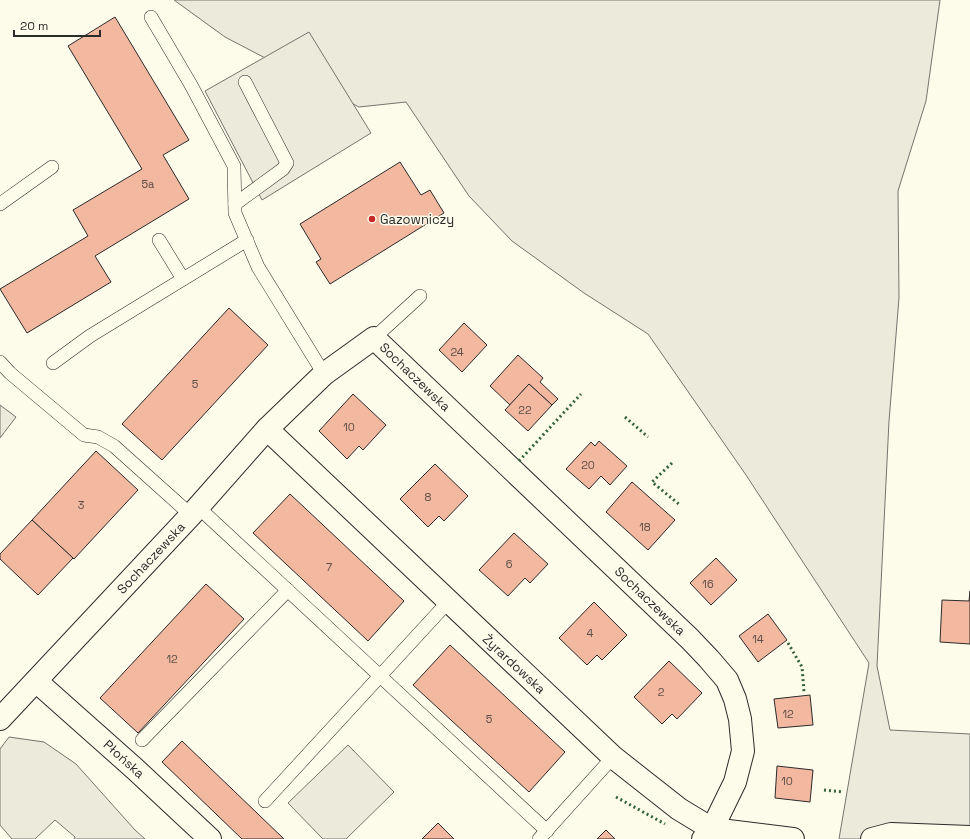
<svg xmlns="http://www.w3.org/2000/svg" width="970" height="839" viewBox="0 0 970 839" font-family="'Space Grotesk',sans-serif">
	<rect width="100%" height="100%" fill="#fdfbea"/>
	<!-- green -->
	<g fill="#ecebdb" stroke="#74746e">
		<polygon points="174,0 940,0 926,101 898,191 899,298 889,421 877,666 890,730 970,734 970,839 839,839 869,663 746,475 648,334 584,293 512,241 469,196 406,102 359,107 225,37"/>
		<polygon points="0,405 16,417 0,438"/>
		<polygon points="9,737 44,742 76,764 135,830 145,839 74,839 75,837 55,820 35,839 12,839 0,825 0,749"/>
		<polygon points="348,745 394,792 346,839 323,839 288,803"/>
	</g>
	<!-- parking -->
	<polygon fill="#eceadb" stroke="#74746e" points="309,32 371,133 262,200 205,91"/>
	<!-- building -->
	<g fill="#f2b8a0" stroke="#2b2b2b">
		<polygon points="115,17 189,140 163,155 189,199 95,256 111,282 27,333 0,289 88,236 73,210 142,169 68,46"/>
		<polygon points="400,162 421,195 430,190 444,213 330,284 316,262 321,259 300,224"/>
		<polygon points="229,308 268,345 162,460 122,424"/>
		<polygon points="464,323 487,345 462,372 439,350"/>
		<polygon points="518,355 543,378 540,382 558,399 552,405 529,384 510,405 490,386"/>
		<polygon points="529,384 552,405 528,431 505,410"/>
		<polygon points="353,394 386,425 363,450 359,446 347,459 319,431"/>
		<polygon points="599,441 627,466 610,485 601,476 589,489 566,469 591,442 595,446"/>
		<polygon points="96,451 138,490 74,559 32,520"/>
		<polygon points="435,464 468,496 444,521 439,516 428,527 400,499"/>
		<polygon points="632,482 675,520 648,550 606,512"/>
		<polygon points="290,494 404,601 368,641 253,533"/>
		<polygon points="32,520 73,558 38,595 0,559 0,554"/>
		<polygon points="514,533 548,564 530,583 525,578 508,596 479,570"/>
		<polygon points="716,558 737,580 711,605 690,583"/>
		<polygon points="206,584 244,619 138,733 100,698"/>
		<polygon points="970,591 970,644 940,642 942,600 969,601"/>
		<polygon points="594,602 627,635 602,660 597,655 587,665 559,638"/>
		<polygon points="768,614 787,640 758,662 739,636"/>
		<polygon points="450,645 565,752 529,792 413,685"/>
		<polygon points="669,661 702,693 677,719 672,714 662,724 634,697"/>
		<polygon points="810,695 813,725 778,728 774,699"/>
		<polygon points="182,741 284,839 242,839 162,762"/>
		<polygon points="777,766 813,770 810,802 775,798"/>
		<polygon points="438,823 454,839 422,839"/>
		<polygon points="606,830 615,839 597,839"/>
	</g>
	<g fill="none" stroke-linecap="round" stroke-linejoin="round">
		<defs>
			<g id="service">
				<polyline points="151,17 191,85 234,166 235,213 258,267 324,374"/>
				<polyline points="0,204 52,167"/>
				<polyline points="235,204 283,169 287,163 245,82"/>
				<polyline points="159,240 183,279"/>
				<polyline points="374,338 420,296"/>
				<polyline points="0,362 10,373 84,435 98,437 114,446 191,515"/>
				<polyline points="53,363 90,336 247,240"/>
				<polyline points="198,507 547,831"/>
				<polyline points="142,740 288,590"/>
				<polyline points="265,801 448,602"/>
				<polyline points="539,839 613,757"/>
			</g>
			<g id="minor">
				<polyline points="267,429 613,757 679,809 712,829 793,839"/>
				<polyline points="36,681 135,769 210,839"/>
				<polyline points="0,719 191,515 267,429 324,374 374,338 690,639 709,659 727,680 735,699 740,719 743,751 735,782 712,829 703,839"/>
				<polyline points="872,839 891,834 970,837"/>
			</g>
		</defs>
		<!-- service casing -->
		<use href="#service" stroke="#2b2b2b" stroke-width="14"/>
		<!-- minor casing -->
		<use href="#minor" stroke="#2b2b2b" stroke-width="24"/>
		<!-- service -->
		<use href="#service" stroke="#fdfbea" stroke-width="13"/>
		<!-- minor -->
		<use href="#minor" stroke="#fdfbea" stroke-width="22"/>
		<!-- hedge -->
		<g stroke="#34623c" stroke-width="3" stroke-dasharray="2 3" stroke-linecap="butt">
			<polyline points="625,417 648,437"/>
			<polyline points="519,461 581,394"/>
			<polyline points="672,463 652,482 680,505"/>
			<polyline points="788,643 802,667 804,692"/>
			<polyline points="824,790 843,792"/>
			<polyline points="616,797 665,824"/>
		</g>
	</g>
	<!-- markers -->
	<circle fill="#c62828" stroke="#fdfbea" stroke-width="1.5" cx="372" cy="219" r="4"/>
	<g text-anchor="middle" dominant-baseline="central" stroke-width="3" stroke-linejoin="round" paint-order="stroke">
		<!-- number labels -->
		<g font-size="11" fill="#5d4e48">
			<text x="148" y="184">5a</text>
			<text x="457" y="352">24</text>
			<text x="195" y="384">5</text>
			<text x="525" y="410">22</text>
			<text x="349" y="427">10</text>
			<text x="588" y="465">20</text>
			<text x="428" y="497">8</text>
			<text x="81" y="505">3</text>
			<text x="645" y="527">18</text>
			<text x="509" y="564">6</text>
			<text x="329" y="567">7</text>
			<text x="708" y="584">16</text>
			<text x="590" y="633">4</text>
			<text x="758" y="639">14</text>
			<text x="172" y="659">12</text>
			<text x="661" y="692">2</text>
			<text x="788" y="714">12</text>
			<text x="489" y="719">5</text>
			<text x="787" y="781">10</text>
		</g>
		<!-- poi labels -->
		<g font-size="13" fill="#2b2b2b" stroke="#fdfbea" text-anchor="start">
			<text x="380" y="219">Gazowniczy</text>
		</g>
		<!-- street labels -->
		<g font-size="13" fill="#2b2b2b" stroke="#fdfbea">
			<text transform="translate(415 377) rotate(44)">Sochaczewska</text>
			<text transform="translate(151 558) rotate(-47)">Sochaczewska</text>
			<text transform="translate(650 601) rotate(44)">Sochaczewska</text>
			<text transform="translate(514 664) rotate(43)">Żyrardowska</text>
			<text transform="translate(124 759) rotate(42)">Płońska</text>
		</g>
	</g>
	<!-- scale -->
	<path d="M14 30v6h86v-6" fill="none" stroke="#2b2b2b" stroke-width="2"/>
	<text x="20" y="30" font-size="12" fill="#2b2b2b" stroke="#fdfbea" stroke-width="3" paint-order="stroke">20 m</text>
</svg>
